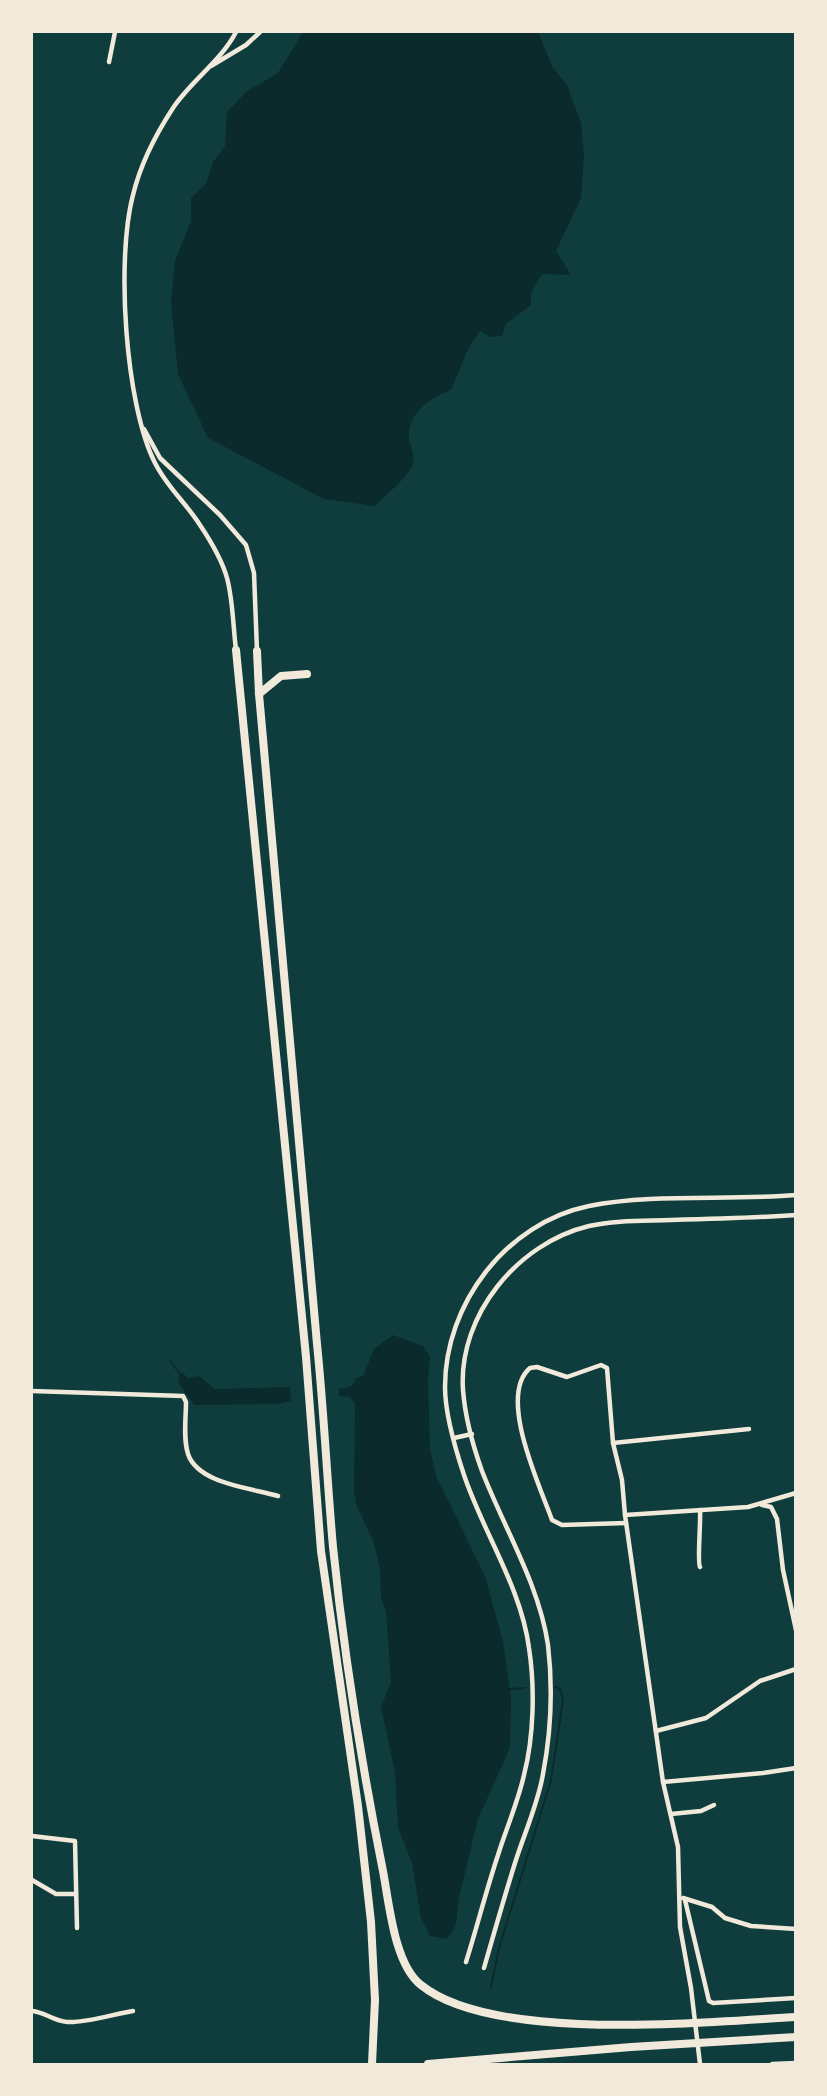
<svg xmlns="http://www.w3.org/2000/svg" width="827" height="2096" viewBox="0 0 827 2096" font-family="Quicksand,sans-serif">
	<rect width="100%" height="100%" fill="#0f3d3e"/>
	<!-- water -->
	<g fill="#0a2a2b">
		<path d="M303,32H538L553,68L567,85L581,123L584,155L581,198L556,251L571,275L542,274L531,293V305L506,324L502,336L490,337L480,331L469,347L451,390C431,398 409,411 409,436C409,447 418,456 411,468C403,482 386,494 375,506L324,499L208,438L178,374L171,303L175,261L191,221V198L206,184L213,162L225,146L227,112L246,92L278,73Z"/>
		<polygon points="393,1335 423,1346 430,1357 428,1380 430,1449 436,1476 485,1576 503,1642 511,1698 510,1748 478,1819 459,1897 456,1925 447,1939 430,1936 421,1918 412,1863 398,1827 395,1772 381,1707 391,1682 386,1611 381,1598 380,1570 374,1543 356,1504 354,1491 355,1404 350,1397 339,1396 339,1389 352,1386 356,1378 363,1376 374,1349"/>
		<polygon points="183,1373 188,1378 199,1376 215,1389 290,1387 291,1401 278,1404 194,1405 179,1383 178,1376"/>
	</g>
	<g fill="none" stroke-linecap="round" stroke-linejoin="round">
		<!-- stream -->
		<g stroke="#0a2a2b" stroke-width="2">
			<polyline points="170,1361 181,1375"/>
			<polyline points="510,1689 525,1688"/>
			<polyline points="491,1987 499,1948 551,1780 563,1700 560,1689 555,1687"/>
		</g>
		<!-- minor -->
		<g stroke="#f1e9da" stroke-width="4.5">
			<polyline points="109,62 115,32"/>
			<polyline points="211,66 246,45 260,32"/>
			<polyline points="144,429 160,458 220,515 246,545 254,573 257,651"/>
			<path d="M236,650C233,626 233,600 227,578C222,560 210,540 200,525C186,503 167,487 155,463C125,404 116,259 133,195C140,166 156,134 173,108C191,81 221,61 236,32"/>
			<path d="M32,1391L183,1396L186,1402C186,1418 183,1438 188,1454C198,1484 252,1488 278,1496"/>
			<polyline points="454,1438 472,1434"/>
			<polyline points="613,1443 749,1429"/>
			<polyline points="762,1505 771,1507 777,1519 783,1570 796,1630"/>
			<path d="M700,1510C701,1522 697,1563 700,1567"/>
			<path d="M625,1515L622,1480L613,1443L607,1368L601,1365L567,1377L537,1367L530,1368C497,1396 540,1486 552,1520L562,1525L626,1523"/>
			<polyline points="656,1731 706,1718 760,1681 796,1669"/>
			<polyline points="663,1782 763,1773 796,1768"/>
			<polyline points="671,1814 701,1811 714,1805"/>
			<polyline points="32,1836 75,1841 77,1928"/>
			<polyline points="32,1880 56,1894 76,1894"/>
			<polyline points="683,1898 712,1907 725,1918 751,1926 796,1929"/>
			<polyline points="685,1900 709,2001 713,2003 796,1998"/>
			<path d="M466,1962C477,1927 486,1891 498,1855C506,1829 518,1802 524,1775C534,1736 535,1687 529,1648C521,1587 483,1532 464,1475C455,1448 445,1415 445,1387C445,1304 506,1223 589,1206C655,1193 728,1201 796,1195"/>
			<path d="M484,1968C494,1933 504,1898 515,1863C524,1834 538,1804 543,1774C551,1732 553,1688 548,1645C539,1584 504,1528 482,1471C473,1446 465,1416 463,1390C458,1315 518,1243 589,1226C615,1220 644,1221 671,1220C713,1219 754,1218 796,1215"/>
			<path d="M32,2011C45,2012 53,2021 67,2022C88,2023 113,2014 133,2011"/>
			<polyline points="700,2064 691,1988 680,1927 678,1847 663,1782 625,1515 748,1507 796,1493"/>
			<polyline points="772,2064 796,2063"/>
		</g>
		<!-- motorway -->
		<g stroke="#f1e9da" stroke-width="8">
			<polyline points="236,650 306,1357 321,1551 358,1806 371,1922 375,2000 372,2064"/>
			<path d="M257,651L259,694C278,911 296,1128 317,1344C324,1412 327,1480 333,1547C344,1654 361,1761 382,1866C389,1899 393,1963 421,1985C493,2043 705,2022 796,2017"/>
			<polyline points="259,694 281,676 307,674"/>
			<polyline points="428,2064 631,2047 796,2037"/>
		</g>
	</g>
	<!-- border -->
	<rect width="827" height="2096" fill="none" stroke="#f1e9da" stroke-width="66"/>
</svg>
